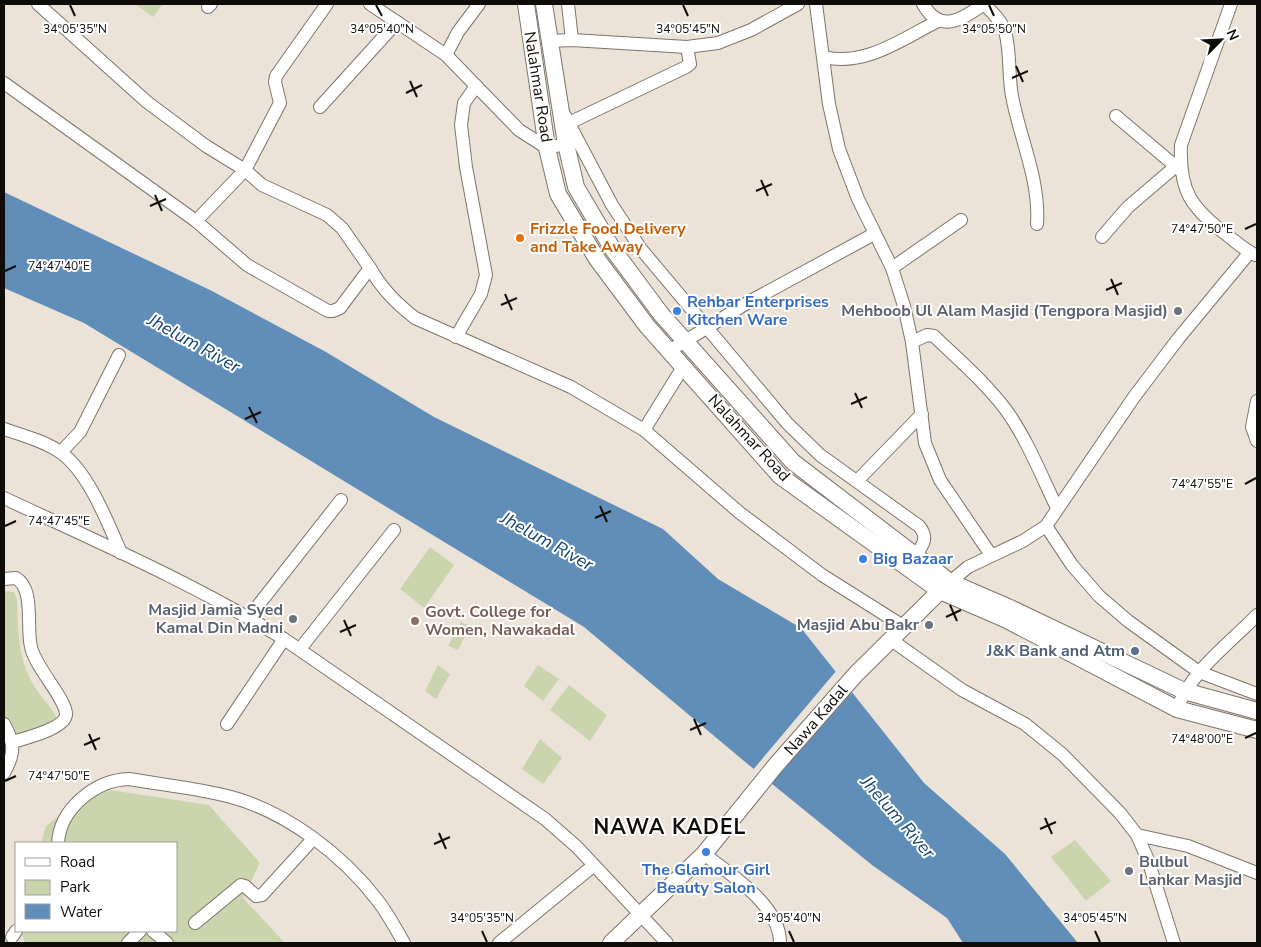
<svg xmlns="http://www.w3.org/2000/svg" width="1261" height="947" viewBox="0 0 1261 947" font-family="'Nunito Sans',sans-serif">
	<rect width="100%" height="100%" fill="#ece3d8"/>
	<!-- green -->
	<g fill="#cad5ae">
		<polygon points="135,4 163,4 153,17"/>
		<polygon points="430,547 454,565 424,608 400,589"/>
		<path d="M4,591L14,592L17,599C18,632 18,661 36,689C43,699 51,707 57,718L53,723L14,739L4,720Z"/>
		<polygon points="461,622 470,627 458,650 448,646"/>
		<polygon points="438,665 450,674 436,699 425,691"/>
		<polygon points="538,665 559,679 543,701 524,686"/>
		<polygon points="569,685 607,715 590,741 550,710"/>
		<polygon points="540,739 562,758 543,784 522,769"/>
		<polygon points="110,790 209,805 260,863 243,898 285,943 25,943 21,931 176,931 176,843 41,843 46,826 69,808"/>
		<polygon points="1075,840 1111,881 1086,901 1051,857"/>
	</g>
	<!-- water -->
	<polygon fill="#618db9" points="4,192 210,290 326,352 434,417 663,529 718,579 801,628 924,783 1005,854 1078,943 963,943 947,918 872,865 750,766 584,627 84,323 4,288"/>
	<!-- pier -->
	<polygon fill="#ece3d8" points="837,670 853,690 769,785 752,771"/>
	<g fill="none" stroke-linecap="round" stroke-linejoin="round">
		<defs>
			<g id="minor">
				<polyline points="38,4 147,102 206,146 245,170 262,185 327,215 342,228 370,268"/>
				<polyline points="370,4 446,55 519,130 547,148 566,144"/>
				<polyline points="568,4 572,40"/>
				<polyline points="816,4 829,104 839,149 858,199 892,268 904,306 912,342 925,443 940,480 991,555"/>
				<path d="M923,4C940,34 961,20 984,4"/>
				<path d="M984,4C992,12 1001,20 1005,31C1011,53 1008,75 1012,96C1020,139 1040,180 1037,224"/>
				<path d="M1231,4L1181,145C1179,191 1191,208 1227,235C1236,242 1245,250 1255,255"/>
				<polyline points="208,7 211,4"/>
				<polyline points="549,41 572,40 687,47 718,43 751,30 798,4"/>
				<polyline points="446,55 458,32 479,4"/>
				<path d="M824,57C865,67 902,39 938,21"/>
				<path d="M4,83L196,221L247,265L328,311H333L340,308L370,268C382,289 396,303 415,318L571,387L644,430L740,513L822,575L903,626"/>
				<polyline points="320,107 397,22"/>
				<path d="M564,114L612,205L641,249L787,423L820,455L919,526C929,538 923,545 915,556"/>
				<polyline points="1116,116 1180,170"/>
				<polyline points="569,123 686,67 690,64 687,47"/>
				<polyline points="196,221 245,170 280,103 275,82 276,76 327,4"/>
				<polyline points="1102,237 1128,207 1176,166"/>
				<polyline points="892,268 961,220"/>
				<polyline points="456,337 481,294 486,275 466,167 461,125 464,103 476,86"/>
				<path d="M912,342L927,335L934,336C959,360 985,382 1006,410C1027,439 1041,475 1057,508"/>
				<polyline points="669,351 747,303 874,234"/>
				<polyline points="1257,401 1252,427 1257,441"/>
				<path d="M4,429C22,435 44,441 60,452C88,471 108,523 121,553"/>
				<polyline points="644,430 683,367"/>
				<polyline points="61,452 80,432 119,355"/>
				<polyline points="857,481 922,414"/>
				<path d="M4,498C98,542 195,584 284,639L545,819L577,847L667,943"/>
				<polyline points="1046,526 1072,565 1099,596 1128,621 1199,672 1257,694"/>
				<path d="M4,579L16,578C35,589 26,627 31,647C35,667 67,700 66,715C64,729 25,738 13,742"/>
				<polyline points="950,582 968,567 1023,541 1046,526 1134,397 1178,339 1250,252"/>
				<polyline points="249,617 341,500"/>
				<polyline points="890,639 962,690 1025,724 1062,754 1120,813 1137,835 1148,860 1174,943"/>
				<polyline points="300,649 394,530"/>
				<path d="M1177,709C1191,671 1229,644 1257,615"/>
				<path d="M4,724C15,744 15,753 4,773"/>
				<polyline points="227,724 284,639"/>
				<polyline points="1137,835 1188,846 1257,873"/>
				<path d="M58,843C60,808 96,780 129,779C163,785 198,788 231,797C287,812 343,855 378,901C388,914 396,929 404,943"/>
				<path d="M704,854C730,874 781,906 780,943"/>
				<polyline points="195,923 241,885 245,886 256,896 262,895 313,839"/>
				<polyline points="153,931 167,943"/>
				<polyline points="12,937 16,931"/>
				<polyline points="128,943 140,931"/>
				<polyline points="499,943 593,866"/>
			</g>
			<g id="major">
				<polyline points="526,4 547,148 558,194 597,259 647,326 780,476 940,591 1007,620 1177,709 1257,730"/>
				<polyline points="544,4 566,144 576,187 612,248 661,314 793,462 950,582 1008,607 1184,691 1257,711"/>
				<polyline points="611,943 704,854 776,765 856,674 946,585"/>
			</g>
		</defs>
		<!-- minor casing -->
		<use href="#minor" stroke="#7d756b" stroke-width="14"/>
		<!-- major casing -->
		<use href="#major" stroke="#7d756b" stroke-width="18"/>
		<!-- minor -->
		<use href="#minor" stroke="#fff" stroke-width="12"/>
		<!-- major -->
		<use href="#major" stroke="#fff" stroke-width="16"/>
	</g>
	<!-- ticks -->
	<path fill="none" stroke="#0f0d09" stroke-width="2" d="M70,5L75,16M376,5L382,16M683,5L688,16M989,5L994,16M1016,66L1023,82M1012,78L1028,71M410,81L417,97M406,93L422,85M761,180L768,196M756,191L772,184M155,195L162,211M150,206L166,199M1245,229L1256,224M5,271L16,266M1111,279L1118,295M1106,290L1122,283M505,294L512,310M501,305L517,298M855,393L862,408M851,404L867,397M249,407L257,423M245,419L261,412M1245,484L1256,478M600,506L607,522M595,518L611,511M5,526L16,521M950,605L957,621M946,617L961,610M344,620L351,636M340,632L356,625M694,719L701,735M690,730L706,723M89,734L96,750M1245,738L1256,733M84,745L100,738M5,781L16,776M1045,818L1052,834M1040,829L1056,822M439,833L446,849M434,844L450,837M482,931L487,942M789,931L794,942M1095,931L1100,942"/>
	<!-- markers -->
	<circle fill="#e8710a" stroke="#fff" stroke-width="2" cx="520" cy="238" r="5"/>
	<g fill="#3f7fe0" stroke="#fff" stroke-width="2">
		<circle cx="677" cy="311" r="5"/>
		<circle cx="863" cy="559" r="5"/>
		<circle cx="706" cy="852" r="5"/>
	</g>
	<g fill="#6b7280" stroke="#fff" stroke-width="2">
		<circle cx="1178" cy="311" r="5"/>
		<circle cx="293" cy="619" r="5"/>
		<circle cx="929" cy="625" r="5"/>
		<circle cx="1129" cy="871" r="5"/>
	</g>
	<circle fill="#8d6e63" stroke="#fff" stroke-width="2" cx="415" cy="621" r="5"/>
	<circle fill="#5c6f8a" stroke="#fff" stroke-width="2" cx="1135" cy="651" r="5"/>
	<g text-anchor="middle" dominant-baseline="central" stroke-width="4" stroke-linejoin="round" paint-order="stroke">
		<!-- street labels -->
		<g font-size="16" fill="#0f0d09" stroke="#fff">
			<text transform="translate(538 87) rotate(81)">Nalahmar Road</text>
			<text transform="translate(749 438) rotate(47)">Nalahmar Road</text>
			<text transform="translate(816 720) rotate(-49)">Nawa Kadal</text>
		</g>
		<!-- food labels -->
		<g font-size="16" font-weight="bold" fill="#c56008" stroke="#fff" text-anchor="start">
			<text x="530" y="229">Frizzle Food Delivery<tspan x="530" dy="18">and Take Away</tspan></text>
		</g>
		<!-- shop labels -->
		<g font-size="16" font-weight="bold" fill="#366cbe" stroke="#fff" text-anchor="start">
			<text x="687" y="302">Rehbar Enterprises<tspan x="687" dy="18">Kitchen Ware</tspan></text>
			<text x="873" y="559">Big Bazaar</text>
			<text x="706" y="870" text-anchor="middle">The Glamour Girl<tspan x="706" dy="18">Beauty Salon</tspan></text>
		</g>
		<!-- worship labels -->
		<g font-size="16" font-weight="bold" fill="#5b616d" stroke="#fff" text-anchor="end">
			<text x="1168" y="311">Mehboob Ul Alam Masjid (Tengpora Masjid)</text>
			<text x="283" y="610">Masjid Jamia Syed<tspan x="283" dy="18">Kamal Din Madni</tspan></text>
			<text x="919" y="625">Masjid Abu Bakr</text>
			<text x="1139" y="862" text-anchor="start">Bulbul<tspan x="1139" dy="18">Lankar Masjid</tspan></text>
		</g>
		<!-- education labels -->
		<g font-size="16" font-weight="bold" fill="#785e54" stroke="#fff" text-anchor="start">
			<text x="425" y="612">Govt. College for<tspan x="425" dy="18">Women, Nawakadal</tspan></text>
		</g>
		<!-- service labels -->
		<g font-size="16" font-weight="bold" fill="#4e5e75" stroke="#fff" text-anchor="end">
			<text x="1125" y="651">J&amp;K Bank and Atm</text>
		</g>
		<!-- water labels -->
		<g font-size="18" font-style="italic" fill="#154671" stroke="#fff">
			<text transform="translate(194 343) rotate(29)">Jhelum River</text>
			<text transform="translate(547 541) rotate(29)">Jhelum River</text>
			<text transform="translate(898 817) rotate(49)">Jhelum River</text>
		</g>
		<!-- district labels -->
		<g font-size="21" font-weight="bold" letter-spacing="1" fill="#0f0d09" stroke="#fff">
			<text x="670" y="827">NAWA KADEL</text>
		</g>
	</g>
	<g font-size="12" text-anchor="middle" fill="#0f0d09" stroke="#fff" stroke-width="4" stroke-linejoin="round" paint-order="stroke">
		<text x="75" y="33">34°05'35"N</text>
		<text x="382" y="33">34°05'40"N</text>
		<text x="688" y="33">34°05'45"N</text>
		<text x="994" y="33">34°05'50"N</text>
		<text x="1202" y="233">74°47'50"E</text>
		<text x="59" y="270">74°47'40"E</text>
		<text x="1202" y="488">74°47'55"E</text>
		<text x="59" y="525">74°47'45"E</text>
		<text x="1202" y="743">74°48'00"E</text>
		<text x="59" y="780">74°47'50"E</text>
		<text x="482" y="922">34°05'35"N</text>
		<text x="789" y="922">34°05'40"N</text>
		<text x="1095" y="922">34°05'45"N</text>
	</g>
	<!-- border -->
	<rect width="1261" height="947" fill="none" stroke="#0f0d09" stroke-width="10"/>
	<!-- legend -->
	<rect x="15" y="842" width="162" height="90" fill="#ffffff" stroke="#9f9e9d"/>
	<rect x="25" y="858" width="25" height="8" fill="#ffffff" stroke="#9f9e9d"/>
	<text x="60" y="867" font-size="15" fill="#0f0d09">Road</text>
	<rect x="25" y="880" width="25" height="15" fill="#cad5ae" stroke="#9f9e9d"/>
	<text x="60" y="892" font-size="15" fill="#0f0d09">Park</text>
	<rect x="25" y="904" width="25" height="15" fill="#618db9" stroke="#9f9e9d"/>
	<text x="60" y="917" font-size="15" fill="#0f0d09">Water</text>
	<!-- north arrow -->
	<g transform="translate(1221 40) rotate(66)" stroke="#ffffff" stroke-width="4" paint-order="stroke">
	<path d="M0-4L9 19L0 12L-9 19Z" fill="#0f0d09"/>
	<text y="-8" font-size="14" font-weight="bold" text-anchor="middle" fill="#0f0d09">N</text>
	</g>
</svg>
